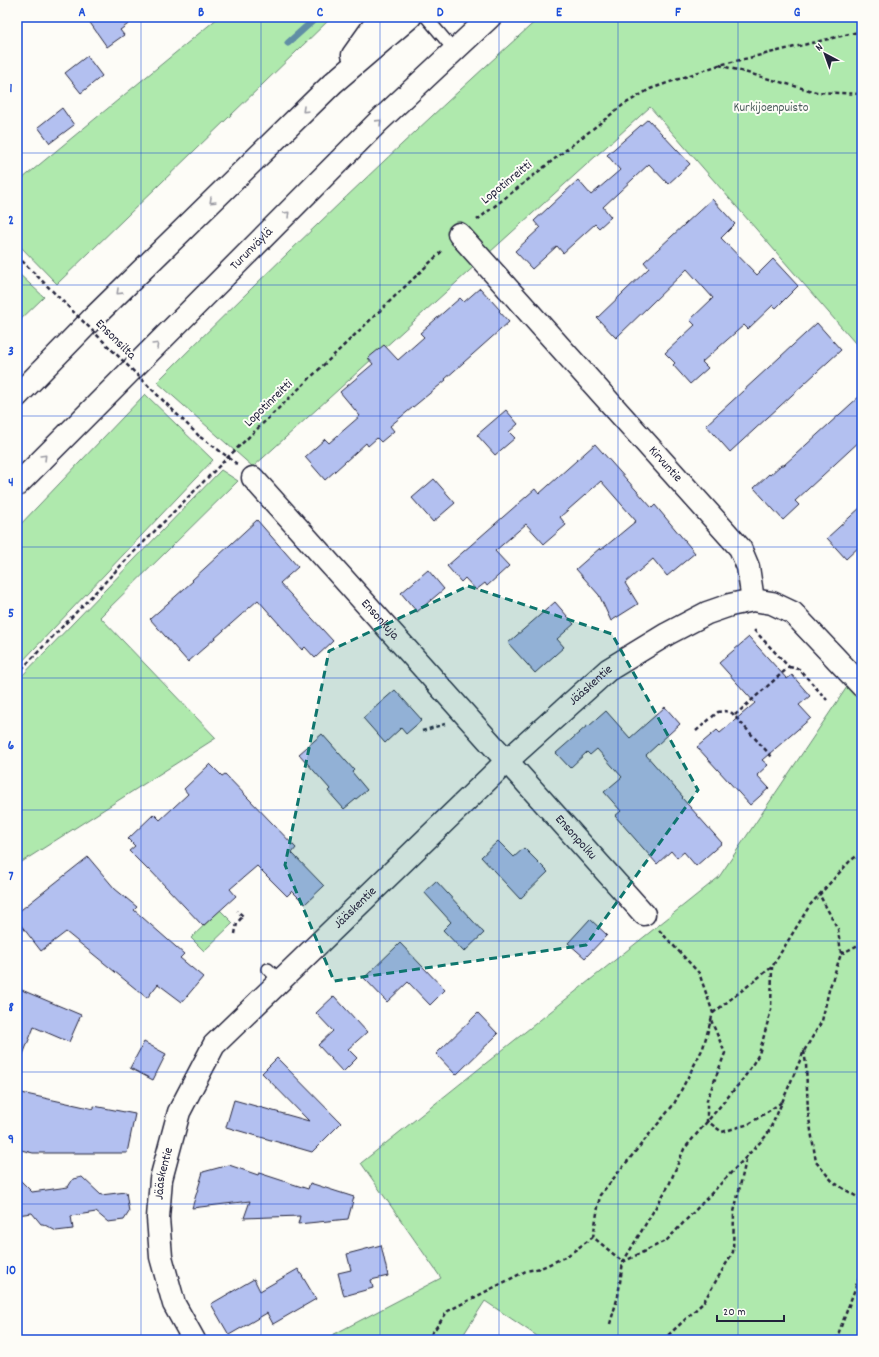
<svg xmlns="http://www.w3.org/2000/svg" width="879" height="1357" viewBox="0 0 879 1357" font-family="Dekko,sans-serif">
	<rect width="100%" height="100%" fill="#fdfcf7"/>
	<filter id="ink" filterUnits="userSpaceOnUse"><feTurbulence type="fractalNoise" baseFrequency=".025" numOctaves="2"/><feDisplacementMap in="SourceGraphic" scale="8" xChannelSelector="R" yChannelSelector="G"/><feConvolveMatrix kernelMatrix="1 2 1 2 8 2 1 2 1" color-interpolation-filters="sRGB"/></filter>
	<g filter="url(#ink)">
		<!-- green -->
		<g fill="#afe9ad" stroke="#688674">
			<polygon points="219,17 332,17 57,284 17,243 17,183"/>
			<path d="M540,17H862V351L650,107L253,467L157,382C282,257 409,135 540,17Z"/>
			<polygon points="17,272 44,297 17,323"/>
			<polygon points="145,394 213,460 17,667 17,528"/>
			<polygon points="221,470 238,481 100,617 216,738 17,865 17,681"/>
			<polygon points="849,684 862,699 862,1340 543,1340 485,1301 460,1340 323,1340 441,1278 361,1163 719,877"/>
			<polygon points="220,910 233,923 204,951 191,938"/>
		</g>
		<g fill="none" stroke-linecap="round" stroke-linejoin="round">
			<!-- stream -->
			<polyline stroke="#618ea5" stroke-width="7" points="288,43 317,17"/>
		</g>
		<!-- building -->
		<g fill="#b3c0f0" stroke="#22223b">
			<polygon points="86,17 138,17 120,30 124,35 107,47"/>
			<polygon points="87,56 102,76 81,93 65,73"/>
			<polygon points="62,108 74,125 50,143 38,127"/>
			<polygon points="648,119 690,164 668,184 649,164 603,207 611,217 599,228 595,224 563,253 557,246 532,269 515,251 540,228 534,221 578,180 591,195 620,170 607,155"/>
			<polygon points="712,199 735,224 721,238 757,275 773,259 798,286 776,308 773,305 748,329 744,325 702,362 708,368 690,384 673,365 675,363 665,353 695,325 690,320 713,298 687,269 616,338 597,318 649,268 644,262"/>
			<polygon points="480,288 500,310 499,311 509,322 445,379 446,380 390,426 394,431 381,442 377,438 368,446 366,443 325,480 305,457 325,439 329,443 360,416 340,392 373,364 368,358 384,345 398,360 424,337 420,333 460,298 464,302"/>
			<polygon points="817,323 841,350 730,452 706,425"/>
			<polygon points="862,394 862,439 795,501 799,505 783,520 754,488 769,474 770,475 781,465 784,465"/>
			<polygon points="506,410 518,424 509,432 515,438 495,455 477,435"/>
			<polygon points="595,444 652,508 655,505 695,553 667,576 653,559 625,583 638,604 611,621 599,595 576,569 600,548 601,550 636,521 601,481 560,517 566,525 544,544 526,524 495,551 509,566 487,586 485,583 476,590 465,578 461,582 447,566 535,489 539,494"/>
			<polygon points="434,479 455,503 433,522 412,498"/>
			<polygon points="862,506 862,544 846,559 827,538"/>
			<polygon points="257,520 298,567 280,583 333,641 315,658 305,647 302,650 258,600 188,662 150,619 193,581 192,580"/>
			<polygon points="428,570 444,589 417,612 401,593"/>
			<polygon points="555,602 574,624 557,639 564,647 535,673 508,643"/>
			<polygon points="749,637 787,679 792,675 810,696 799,705 811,718 762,760 768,765 757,775 769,788 750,805 697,747 717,730 720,733 755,703 719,663"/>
			<polygon points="395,690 422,720 406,734 401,728 385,743 363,718"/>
			<polygon points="665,707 680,724 646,755 683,797 682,798 722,843 696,866 684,852 677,858 671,851 657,864 615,816 621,811 604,792 622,777 597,749 590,755 587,752 570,768 556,753 588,725 589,726 606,711 630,738"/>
			<polygon points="322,734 354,770 352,772 367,790 344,809 328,791 330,789 299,754"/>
			<polygon points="210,764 222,776 225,774 296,848 292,853 324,886 305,904 292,891 287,896 257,866 230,889 236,896 203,926 149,869 148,870 129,851 135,846 128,839 154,814 160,820 188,794 184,789"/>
			<polygon points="498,841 514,857 524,848 548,872 520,899 481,857"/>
			<polygon points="88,857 115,889 137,907 134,910 184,954 180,958 203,977 182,1002 158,984 147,998 66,932 41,951 17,920 17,913"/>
			<polygon points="436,881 484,933 464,952 443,930 451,922 424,892"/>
			<polygon points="590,919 607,935 585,958 568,943"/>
			<polygon points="400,943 445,990 430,1005 408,982 387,1002 364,978"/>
			<polygon points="17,988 81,1015 69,1042 34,1027 18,1067"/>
			<polygon points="334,996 367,1032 348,1049 357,1058 343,1072 318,1045 333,1031 316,1013"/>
			<polygon points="478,1013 498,1034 456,1075 436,1054"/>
			<polygon points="144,1042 166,1054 153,1080 130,1068"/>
			<polygon points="277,1058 341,1123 312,1152 226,1127 234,1100 309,1121 262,1073"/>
			<polygon points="17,1092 94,1109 94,1106 135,1114 127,1153 33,1153 17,1149"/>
			<polygon points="229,1165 258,1175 259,1173 308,1189 310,1183 354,1197 348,1219 298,1224 300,1216 244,1218 250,1201 192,1208 203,1172"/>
			<polygon points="17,1177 32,1192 68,1187 73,1179 82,1177 101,1195 126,1192 129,1212 124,1220 108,1222 96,1212 71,1216 73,1229 56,1231 43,1224 41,1224 32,1213 17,1215"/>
			<polygon points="381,1245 388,1276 371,1280 373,1288 344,1296 338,1273 351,1270 347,1254"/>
			<polygon points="298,1269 316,1299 273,1324 267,1313 229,1335 211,1304 254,1279 260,1291"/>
		</g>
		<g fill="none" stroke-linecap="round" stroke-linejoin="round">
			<defs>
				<g id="service">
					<polyline points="426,17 454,50"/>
					<polyline points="268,969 280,981"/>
				</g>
				<g id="minor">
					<path id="s1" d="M459,234L740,548L748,567L753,600"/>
					<path id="s2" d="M253,478C383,624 514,768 644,914"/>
					<path id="s3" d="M194,1340L174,1304L161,1257L158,1218L161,1179L179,1112L214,1045L508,760L608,670L667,634L707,613L730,605L753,600L772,603L793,613L862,686"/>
				</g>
				<g id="motorway">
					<polyline points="353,55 380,17"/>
					<polyline points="17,396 94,317 333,83 410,17"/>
					<path id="s4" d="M17,485L377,123L490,17"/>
				</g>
			</defs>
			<!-- service casing -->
			<use href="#service" stroke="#22223b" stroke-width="14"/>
			<!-- minor casing -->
			<use href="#minor" stroke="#22223b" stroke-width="25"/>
			<!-- motorway casing -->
			<use href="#motorway" stroke="#22223b" stroke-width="25"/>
			<!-- path -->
			<g stroke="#22223b" stroke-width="2.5" stroke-dasharray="4 3" stroke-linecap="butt">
				<polyline points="719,65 816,92 862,94"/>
				<polyline points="477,220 623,105 650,89 719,65 862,31"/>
				<polyline points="200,437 216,448 237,464"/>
				<polyline points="789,667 799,669 827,700"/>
				<polyline points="17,674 131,555 228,457 443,250"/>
				<polyline points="735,715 789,667 754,630"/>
				<polyline points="422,731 445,724"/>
				<polyline points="696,731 718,712 725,711 732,713 772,757"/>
				<polyline points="659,930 699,973 713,1013 703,1048 674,1104 600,1195 593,1237 623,1262 667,1240 767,1135 777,1114 804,1051 822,1021 829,990 841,954 838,929 819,894"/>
				<polyline points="235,934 237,923 243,916 237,911"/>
				<polyline points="841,954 862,943"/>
				<polyline points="713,1013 772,967 810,905 850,861 862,852"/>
				<polyline points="711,1020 725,1053 707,1100 707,1121 722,1132 749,1124 782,1102"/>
				<polyline points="804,1051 806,1064 808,1112 816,1162 833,1182 862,1200"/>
				<polyline points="610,1324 618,1296 623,1262 669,1185 684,1149 744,1078 759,1054 771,1010 772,967"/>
				<polyline points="427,1340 448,1311 526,1271 541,1268 567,1256 593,1237"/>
				<polyline points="663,1340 703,1303 733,1252 734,1212 747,1156"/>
				<polyline points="836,1340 862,1270"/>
			</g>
			<!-- service -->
			<use href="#service" stroke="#fdfcf7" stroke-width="11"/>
			<!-- minor -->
			<use href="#minor" stroke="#fdfcf7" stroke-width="22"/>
			<!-- motorway -->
			<use href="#motorway" stroke="#fdfcf7" stroke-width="22"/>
			<!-- path-bridge -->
			<polyline stroke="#22223b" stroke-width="2.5" stroke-dasharray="4 3" stroke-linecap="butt" points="17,256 200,437"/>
		</g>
		<!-- one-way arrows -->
		<defs><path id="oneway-chevron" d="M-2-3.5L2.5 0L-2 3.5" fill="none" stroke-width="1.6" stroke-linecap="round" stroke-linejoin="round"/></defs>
		<g stroke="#9a9aa2">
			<use href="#oneway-chevron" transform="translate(305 110) rotate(136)"/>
			<use href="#oneway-chevron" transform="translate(379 122) rotate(-44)"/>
			<use href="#oneway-chevron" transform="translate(212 201) rotate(136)"/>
			<use href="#oneway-chevron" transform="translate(287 214) rotate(-45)"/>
			<use href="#oneway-chevron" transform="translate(119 292) rotate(136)"/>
			<use href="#oneway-chevron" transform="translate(156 345) rotate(-45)"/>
			<use href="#oneway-chevron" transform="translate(44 457) rotate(-45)"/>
		</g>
	</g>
	<!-- marked area -->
	<path fill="#0f766e" fill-opacity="0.2" stroke="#0f766e" stroke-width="3" stroke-dasharray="8 5" stroke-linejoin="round" d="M468,586L612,634L698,790L586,945L334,981L285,865L329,651Z"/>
	<!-- grid -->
	<path fill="none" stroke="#1d4ed8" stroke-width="1" stroke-opacity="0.55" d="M141,17V1340M261,17V1340M380,17V1340M499,17V1340M618,17V1340M738,17V1340M17,153H862M17,285H862M17,416H862M17,547H862M17,678H862M17,810H862M17,941H862M17,1072H862M17,1204H862"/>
	<g text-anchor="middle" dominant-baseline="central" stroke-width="4" stroke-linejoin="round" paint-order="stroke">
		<!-- park labels -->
		<g font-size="13" fill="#4c5e5d" stroke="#fdfcf7">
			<text x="771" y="108">Kurkijoenpuisto</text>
		</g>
		<!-- street labels -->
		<g font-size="13" fill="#22223b" stroke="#fdfcf7">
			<text transform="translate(507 183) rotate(-39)">Lopotinreitti</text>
			<text stroke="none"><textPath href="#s4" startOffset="333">Turunväylä</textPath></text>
			<text transform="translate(115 340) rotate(45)">Ensonsilta</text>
			<text transform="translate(269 404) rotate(-44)">Lopotinreitti</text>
			<text stroke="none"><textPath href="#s1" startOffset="309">Kirvuntie</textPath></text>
			<text stroke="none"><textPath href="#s2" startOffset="190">Ensonkuja</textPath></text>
			<text stroke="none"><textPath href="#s3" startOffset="834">Jääskentie</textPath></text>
			<text stroke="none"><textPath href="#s2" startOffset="483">Ensonpolku</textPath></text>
			<text stroke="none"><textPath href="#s3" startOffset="510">Jääskentie</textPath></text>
			<text stroke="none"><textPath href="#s3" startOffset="174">Jääskentie</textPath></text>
		</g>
	</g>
	<!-- margin -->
	<rect width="879" height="1357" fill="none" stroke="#fdfcf7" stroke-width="44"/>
	<!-- north arrow -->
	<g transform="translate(825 54) rotate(319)" stroke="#fdfcf7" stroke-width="3" paint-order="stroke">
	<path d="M0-3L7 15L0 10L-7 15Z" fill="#22223b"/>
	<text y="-6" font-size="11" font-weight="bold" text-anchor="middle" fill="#22223b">N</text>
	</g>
	<!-- scale -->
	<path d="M717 1315v6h67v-6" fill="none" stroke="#22223b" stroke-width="2"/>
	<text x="723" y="1315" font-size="12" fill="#22223b" stroke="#fdfcf7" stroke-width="3" paint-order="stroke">20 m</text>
	<rect x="22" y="22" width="835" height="1313" fill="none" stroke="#1d4ed8" stroke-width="1.5"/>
	<g font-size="13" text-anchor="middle" font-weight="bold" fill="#1d4ed8">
		<text x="82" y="16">A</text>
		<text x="201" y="16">B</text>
		<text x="320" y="16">C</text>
		<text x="440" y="16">D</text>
		<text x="559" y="16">E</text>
		<text x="678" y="16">F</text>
		<text x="797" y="16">G</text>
		<text x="11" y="92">1</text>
		<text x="11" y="224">2</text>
		<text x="11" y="355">3</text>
		<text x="11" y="486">4</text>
		<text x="11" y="617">5</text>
		<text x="11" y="749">6</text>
		<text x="11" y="880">7</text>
		<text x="11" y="1011">8</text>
		<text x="11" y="1143">9</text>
		<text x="11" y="1274">10</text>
	</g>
</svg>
